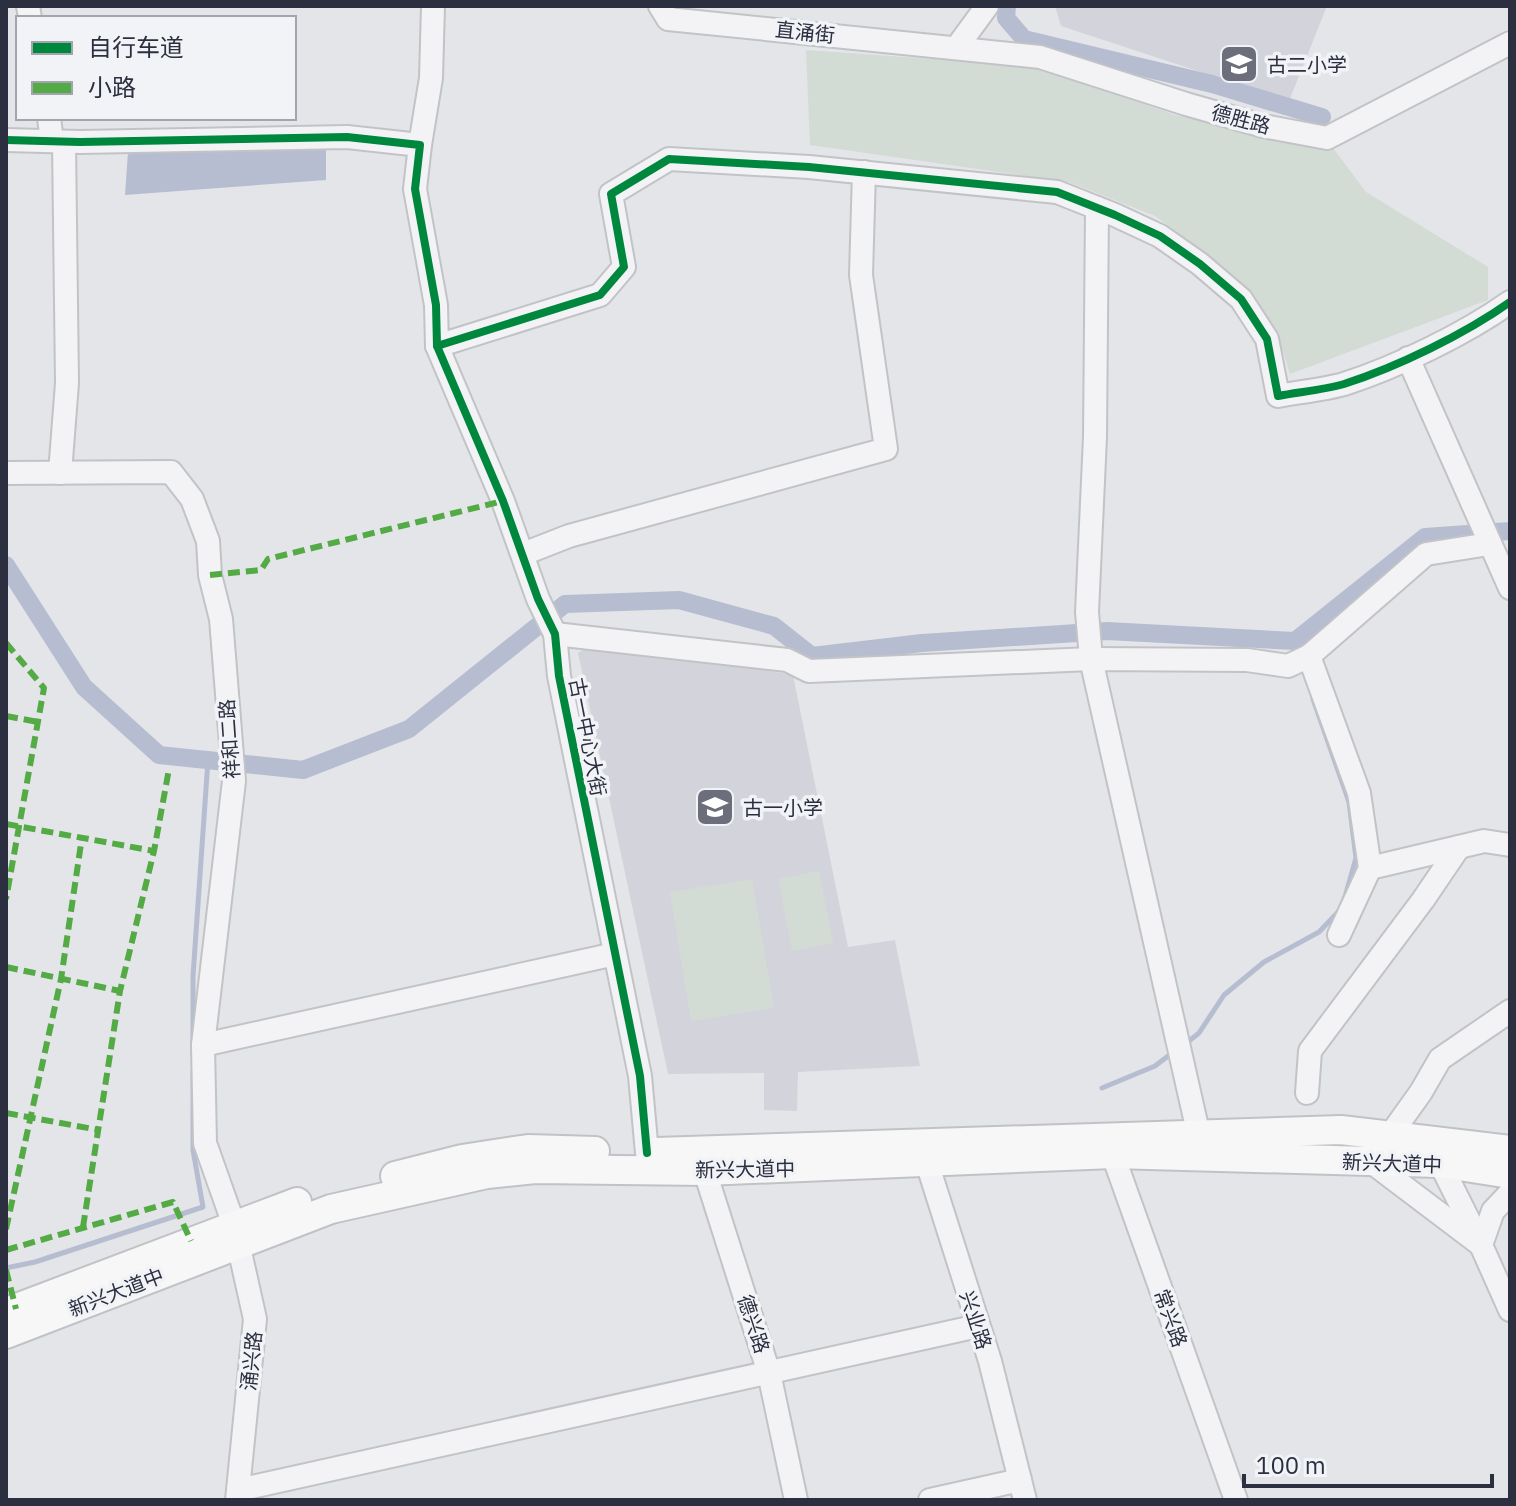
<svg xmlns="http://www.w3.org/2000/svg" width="1516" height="1506" viewBox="0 0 1516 1506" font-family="'IBM Plex Sans','Noto Sans SC',sans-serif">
	<rect width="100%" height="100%" fill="#e4e5e9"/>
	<!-- built -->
	<g fill="#d3d4db">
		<polygon points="1055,6 1327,6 1289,101 1061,26"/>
		<polygon points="595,641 793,675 848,947 895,940 920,1066 798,1072 797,1111 764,1110 764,1073 668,1074 578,653"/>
	</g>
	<!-- green -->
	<g fill="#d3dbd5">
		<polygon points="806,50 1034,66 1175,115 1333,148 1366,192 1488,267 1488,300 1290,374 1276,329 1223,266 1155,216 1069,182 810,145"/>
		<polygon points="819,871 833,943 792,951 778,879"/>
		<polygon points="752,879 774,1008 691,1021 670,892"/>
	</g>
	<!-- water -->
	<polygon fill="#b6bdd0" points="326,148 326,180 125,195 128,152"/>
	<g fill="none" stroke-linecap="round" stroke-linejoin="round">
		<!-- stream -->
		<g stroke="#b6bdd0" stroke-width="5">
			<polyline points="1295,641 1300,656"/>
			<polyline points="1313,699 1349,802 1356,858 1345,897"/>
			<polyline points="193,1045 193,976 208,760"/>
			<polyline points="1184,1045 1199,1033 1224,995 1264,962 1319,932 1340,910"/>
			<polyline points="1102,1088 1155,1066 1172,1053"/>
			<polyline points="6,1268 35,1262 203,1207 193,1150 193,1071"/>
		</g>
		<!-- canal -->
		<g stroke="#b6bdd0" stroke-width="18">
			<polyline points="1007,6 1006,18 1024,39 1212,84 1322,117"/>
			<polyline points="6,565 84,687 159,755 303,770 409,729 565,604 679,600 774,626 812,656 922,643 1107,631 1295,641 1425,537 1510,531"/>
		</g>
		<defs>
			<g id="minor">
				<polyline points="28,6 30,18"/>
				<polyline points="660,6 668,19 1040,57 1186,104 1263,126 1327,138 1510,43"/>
				<polyline points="957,47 987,6"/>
				<polyline points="49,118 52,141"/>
				<polyline points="6,140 80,142 347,137 420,145 415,189 436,305 437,346 503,501 538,599 555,634 559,676 640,1076 647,1153"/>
				<polyline points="420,145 431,78 433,6"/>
				<polyline points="1097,208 1095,437 1087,612 1091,659 1199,1136"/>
				<path d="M437,346L600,295L624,267L611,194L669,159L809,167L1057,192L1115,215L1160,236L1200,264L1241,299L1267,339L1278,396C1299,392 1323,390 1344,384C1397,367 1465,334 1510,302"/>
				<polyline points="1408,358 1510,588"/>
				<polyline points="6,473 171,472 192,499 208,541 210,575 221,619 234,781 203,1045 205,1143 234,1225 255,1319 237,1500"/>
				<polyline points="60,473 67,383 64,142"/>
				<polyline points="523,554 569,536 886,449 861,275 864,172"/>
				<polyline points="555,634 787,660 809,671 1091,659 1247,660 1288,666 1309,656"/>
				<polyline points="1370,868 1484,841 1510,845"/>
				<polyline points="1339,935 1370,868 1359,793 1309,656 1426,554 1489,544"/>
				<polyline points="203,1045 615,954"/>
				<polyline points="1307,1093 1310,1051 1423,900 1459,847"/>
				<polyline points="1391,1134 1421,1092 1440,1059 1510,1011"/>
				<polyline points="1108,1141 1236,1500"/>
				<polyline points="922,1147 990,1361 1025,1500"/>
				<polyline points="1434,1151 1481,1245 1510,1310"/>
				<polyline points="701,1159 769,1373 796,1500"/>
				<polyline points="1370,1161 1481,1245 1493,1211 1510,1193"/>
				<polyline points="238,1490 978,1326"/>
				<polyline points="930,1500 1020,1480"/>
			</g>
			<g id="major">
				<polyline points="656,1152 1341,1130 1510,1150"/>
				<polyline points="395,1176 462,1159 528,1149 595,1151"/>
				<polyline points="6,1312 297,1202"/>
				<polyline points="6,1334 331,1209 487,1174 535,1169 705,1171 1113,1154 1440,1163 1510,1174"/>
			</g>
		</defs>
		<!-- minor casing -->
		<use href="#minor" stroke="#c2c3c7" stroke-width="26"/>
		<!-- major casing -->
		<use href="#major" stroke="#c1c2c6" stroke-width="32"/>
		<!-- minor -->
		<use href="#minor" stroke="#f3f3f5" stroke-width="22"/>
		<!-- major -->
		<use href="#major" stroke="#f7f7f7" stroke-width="28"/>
		<!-- quiet -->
		<g stroke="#54ab46" stroke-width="6" stroke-dasharray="12 6" stroke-linecap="butt">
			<polyline points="210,575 261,570 268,559 503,501"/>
			<polyline points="6,643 44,688 6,899"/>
			<polyline points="6,716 38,722"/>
			<polyline points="6,824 154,851"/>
			<polyline points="6,967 120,991"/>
			<polyline points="6,1113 99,1130"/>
			<polyline points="83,1227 120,991 154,851 169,769"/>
			<polyline points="6,1229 61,979 82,837"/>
			<polyline points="6,1250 173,1202 191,1241"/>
			<polyline points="6,1270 16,1309"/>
		</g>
		<defs>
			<g id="cycleway">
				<polyline points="6,140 80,142 347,137 420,145 415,189 436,305 437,346 503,501 538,599 555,634 559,676 640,1076 647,1153"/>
				<path d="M437,346L600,295L624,267L611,194L669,159L809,167L1057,192L1115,215L1160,236L1200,264L1241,299L1267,339L1278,396C1299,392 1323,390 1344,384C1397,367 1465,334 1510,302"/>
			</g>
		</defs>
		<!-- cycleway casing -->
		<use href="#cycleway" stroke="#f2f3f7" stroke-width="13"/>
		<!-- cycleway -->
		<use href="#cycleway" stroke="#00873e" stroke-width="8"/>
	</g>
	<!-- icons -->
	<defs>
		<symbol id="school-square" viewBox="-11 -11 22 22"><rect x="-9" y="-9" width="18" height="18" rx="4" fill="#6c6f7b" stroke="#f2f3f7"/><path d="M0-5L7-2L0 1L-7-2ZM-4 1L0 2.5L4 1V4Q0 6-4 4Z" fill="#fff"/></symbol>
	</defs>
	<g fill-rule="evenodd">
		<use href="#school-square" x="1217" y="42" width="44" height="44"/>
		<use href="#school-square" x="693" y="785" width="44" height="44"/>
	</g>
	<g text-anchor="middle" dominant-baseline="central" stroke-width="7" stroke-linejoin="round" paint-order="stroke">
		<!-- street labels -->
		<g font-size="20" fill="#2c2f40" stroke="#f2f3f7">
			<text transform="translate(805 32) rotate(6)">直涌街</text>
			<text transform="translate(1241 119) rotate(15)">德胜路</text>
			<text transform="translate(588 737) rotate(79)">古一中心大街</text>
			<text transform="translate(229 739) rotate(-94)">祥和二路</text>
			<text transform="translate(1392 1163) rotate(2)">新兴大道中</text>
			<text transform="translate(745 1169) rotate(-1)">新兴大道中</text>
			<text transform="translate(116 1292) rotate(-21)">新兴大道中</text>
			<text transform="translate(1171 1318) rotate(70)">常兴路</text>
			<text transform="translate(976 1320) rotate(72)">兴业路</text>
			<text transform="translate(754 1324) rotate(72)">德兴路</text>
			<text transform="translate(251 1361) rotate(-84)">涌兴路</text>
		</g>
		<!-- poi labels -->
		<g font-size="20" fill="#2c2f40" stroke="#f2f3f7" text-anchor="start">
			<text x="1267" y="64">古二小学</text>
			<text x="743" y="807">古一小学</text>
		</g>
	</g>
	<!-- border -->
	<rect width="1516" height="1506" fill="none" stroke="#2c2f40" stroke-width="16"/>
	<!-- legend -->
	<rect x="16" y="16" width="280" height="104" fill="#f2f3f7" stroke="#a3a5ae" stroke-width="2"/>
	<rect x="32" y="42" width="40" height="12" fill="#00873e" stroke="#a3a5ae" stroke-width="2"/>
	<text x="88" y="56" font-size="24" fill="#2c2f40">自行车道</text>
	<rect x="32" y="82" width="40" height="12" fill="#54ab46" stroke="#a3a5ae" stroke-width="2"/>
	<text x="88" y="96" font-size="24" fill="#2c2f40">小路</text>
	<!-- scale -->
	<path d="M1244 1474v12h248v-12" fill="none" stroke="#2c2f40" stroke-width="4"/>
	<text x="1256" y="1474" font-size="24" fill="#2c2f40" stroke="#f2f3f7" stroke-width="6" paint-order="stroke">100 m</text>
</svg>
